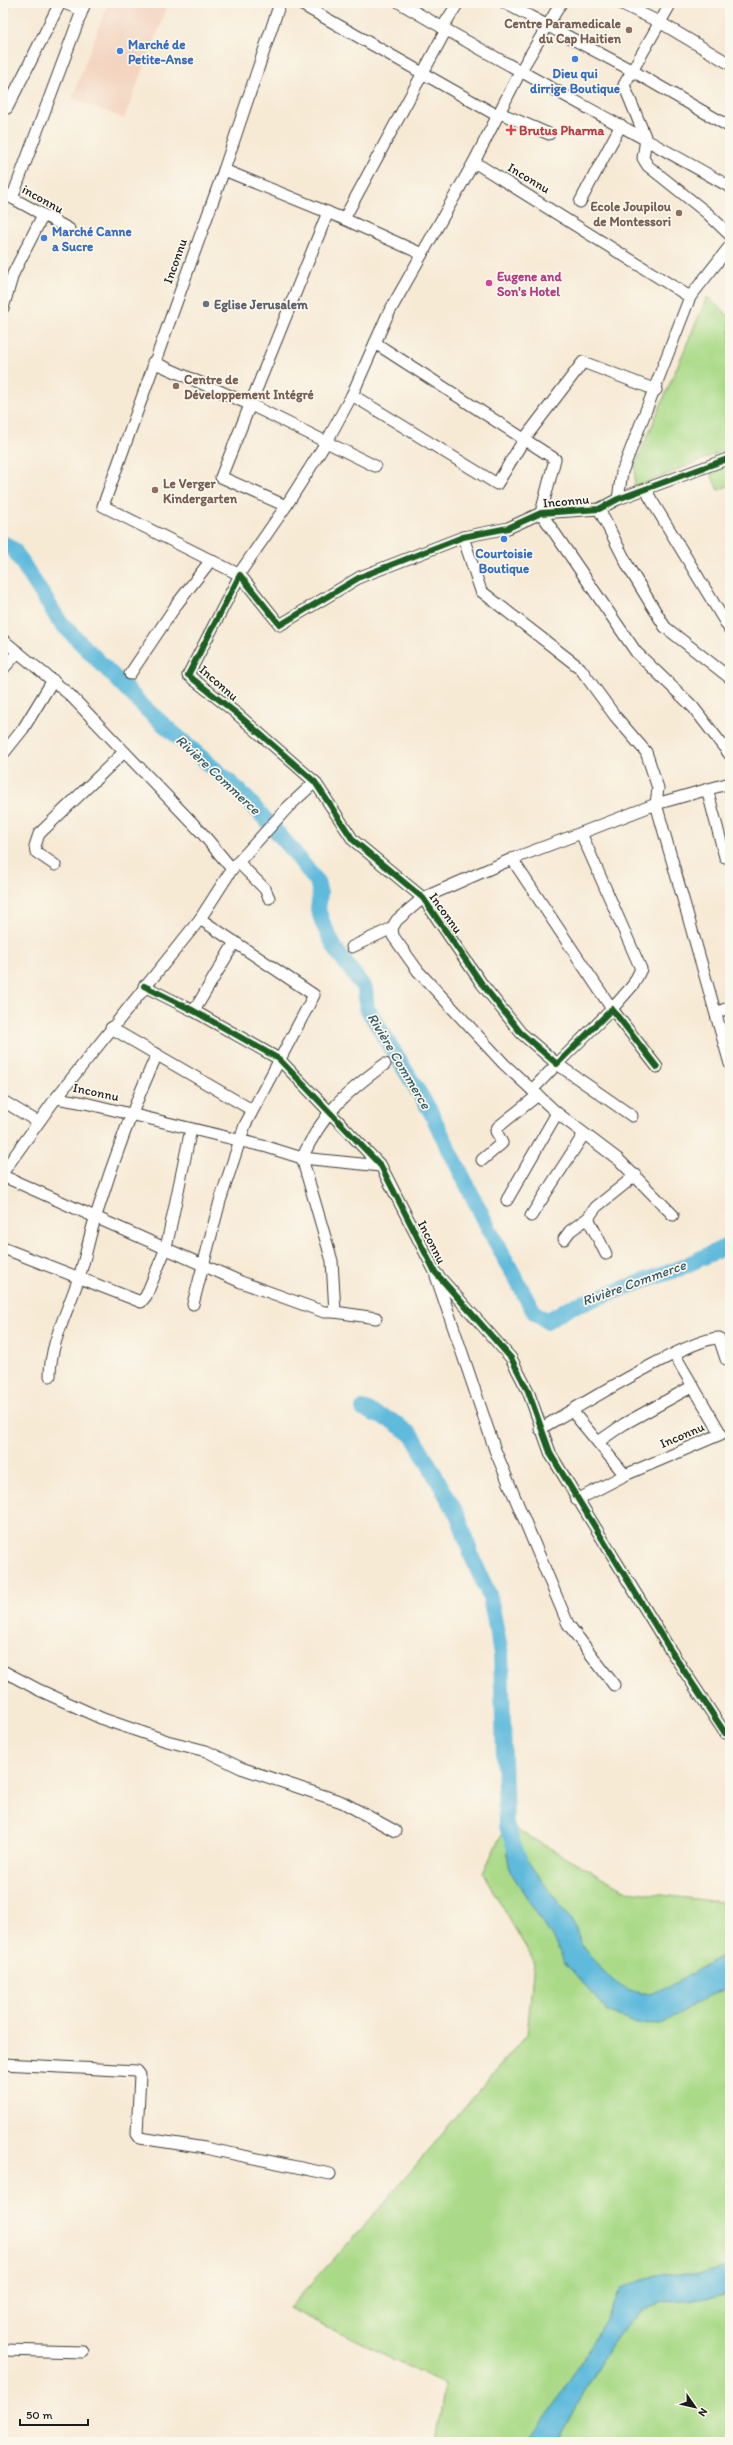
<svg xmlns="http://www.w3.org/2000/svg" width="733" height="2445" viewBox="0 0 733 2445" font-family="Itim,sans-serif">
	<rect width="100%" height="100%" fill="#fbf7ec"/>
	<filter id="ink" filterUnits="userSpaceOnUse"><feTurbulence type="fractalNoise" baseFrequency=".025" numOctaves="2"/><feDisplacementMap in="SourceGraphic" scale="8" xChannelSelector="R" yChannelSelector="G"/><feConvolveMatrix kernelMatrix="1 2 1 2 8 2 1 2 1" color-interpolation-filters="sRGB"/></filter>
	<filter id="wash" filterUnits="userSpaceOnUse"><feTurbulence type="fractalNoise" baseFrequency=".012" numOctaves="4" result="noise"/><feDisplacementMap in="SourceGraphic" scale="16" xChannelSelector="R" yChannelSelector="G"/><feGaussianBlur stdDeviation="0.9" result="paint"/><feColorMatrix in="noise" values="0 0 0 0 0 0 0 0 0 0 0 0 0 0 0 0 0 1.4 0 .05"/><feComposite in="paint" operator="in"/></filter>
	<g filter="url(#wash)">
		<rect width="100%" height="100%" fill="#f7ead5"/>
		<!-- built -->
		<polygon fill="#f3d4bf" points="108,3 169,3 124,119 72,98"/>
		<!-- green -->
		<g fill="#aada88" stroke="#637b52">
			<polygon points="707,297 730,317 730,448 634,488 636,463"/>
			<polygon points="728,463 730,468 730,485 718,490 710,472"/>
			<polygon points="506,1824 627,1891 730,1903 730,2442 436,2442 445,2384 289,2308 372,2217 527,2034 534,1962 483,1873"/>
		</g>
		<!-- water -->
		<g fill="#5ebadc" stroke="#3d6b7c">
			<path d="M508,1847C521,1849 529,1863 536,1873C548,1889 560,1904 571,1920C576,1927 578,1937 583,1945C596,1965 622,1996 649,1993C674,1990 704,1961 730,1953V1989L714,1993L660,2025L636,2024L608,2011L564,1962L555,1942L510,1871L507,1854Z"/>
			<path d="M730,2266V2294C706,2303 680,2296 655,2305C613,2319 581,2405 557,2442H526L549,2412L588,2351L622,2288L643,2279L666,2274H701Z"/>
		</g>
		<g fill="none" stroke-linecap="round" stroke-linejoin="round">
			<!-- river -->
			<g stroke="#5ebadc" stroke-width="16">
				<polyline points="3,543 14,550 60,622 147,710 240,791 290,847 317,882 320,893 318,909 323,924 336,950 365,989 367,1008 429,1109 492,1235 534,1312 547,1321 568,1308 678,1269 725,1247 730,1248"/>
				<polyline points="363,1409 392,1421 413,1436 459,1518 472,1557 490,1597 501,1654 506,1824 522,1868"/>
			</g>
		</g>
	</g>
	<g filter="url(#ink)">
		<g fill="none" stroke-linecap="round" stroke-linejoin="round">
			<defs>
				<g id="minor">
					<polyline points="64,3 82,10"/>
					<polyline points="299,3 498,116"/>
					<path d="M400,3C508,67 621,124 730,187"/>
					<polyline points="505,3 631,70 730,127"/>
					<polyline points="620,3 661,23 730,64"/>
					<polyline points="671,3 624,85 646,139 643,158 648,166 707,213 730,235"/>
					<polyline points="3,4 3,3"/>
					<polyline points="442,28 458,3"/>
					<polyline points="7,108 60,3"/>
					<polyline points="500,113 549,134"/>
					<polyline points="474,162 690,297"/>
					<polyline points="224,170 344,219 422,254"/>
					<polyline points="3,193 69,229"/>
					<polyline points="12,198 85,3"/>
					<polyline points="580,202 621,125"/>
					<polyline points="344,219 446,30"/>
					<polyline points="3,308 13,274 43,215"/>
					<polyline points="375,343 555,459 541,513 636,652 693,707 730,755"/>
					<polyline points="153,362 251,405 375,466"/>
					<polyline points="352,395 497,484 525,438 583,362 656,390"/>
					<polyline points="648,490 649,496 730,630"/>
					<polyline points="618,499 622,472 690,297 730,246"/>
					<polyline points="286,506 221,477 328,212"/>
					<polyline points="599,509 629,568 665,627 730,678"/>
					<polyline points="463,537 481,591 580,668 615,716 646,752 658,788 656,804 730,1064"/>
					<polyline points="239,574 286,506 327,441 352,395 387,316 474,162 520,72 561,3"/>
					<polyline points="240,575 103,506 224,170 280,3"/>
					<polyline points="3,640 70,695 202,833 232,869 200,919 56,1098 3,1172"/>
					<polyline points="3,669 18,652"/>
					<polyline points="130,674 177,604 211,560"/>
					<polyline points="3,754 23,729 53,680"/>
					<polyline points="707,789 725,857"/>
					<polyline points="581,833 512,859 423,898 397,920 392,928 393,936 418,971 504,1064 557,1113 619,1160 673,1215"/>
					<polyline points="512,859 612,1009 633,985 641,969 581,833 656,804 730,783"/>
					<polyline points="238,862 265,889 269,898"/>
					<polyline points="55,865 36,852 35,846 39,834 123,753"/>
					<polyline points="232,869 288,807 315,782"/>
					<polyline points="352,947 392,928"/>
					<polyline points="144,986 194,1011 279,1059 381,1166 435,1272 511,1358 528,1391 551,1455 669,1648 725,1733"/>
					<polyline points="194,1011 235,942"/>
					<polyline points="716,1013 730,1007"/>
					<polyline points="111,1028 252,1110"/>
					<polyline points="657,1067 612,1009 557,1064 521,1033 482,984 423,898 353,840 315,782 236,713 188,675 240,575 280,625 360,577 463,537 508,528 541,513 599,509 618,499 730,458"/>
					<polyline points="532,1090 557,1064 632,1116"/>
					<polyline points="56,1098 85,1103 267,1147 302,1158 381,1166"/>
					<polyline points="3,1101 38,1122"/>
					<polyline points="482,1160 502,1143 496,1131 498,1127 538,1095"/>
					<path d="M3,1176L241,1282L324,1312H335L332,1261L302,1158C323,1113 345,1093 385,1064"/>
					<polyline points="507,1200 557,1113"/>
					<polyline points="531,1216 584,1134"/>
					<polyline points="588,1218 606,1254"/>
					<polyline points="564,1239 570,1231 588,1218 596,1207 636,1175"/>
					<polyline points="3,1248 141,1302 146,1296 166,1248 191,1129"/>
					<polyline points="436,1276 495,1450 568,1624 614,1685"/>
					<polyline points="193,1304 220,1201 245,1125 314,995 200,919"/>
					<polyline points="335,1312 376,1318"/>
					<path d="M50,1376C50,1342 69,1309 79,1277C86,1257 89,1236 96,1216C113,1161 133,1107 157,1054"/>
					<polyline points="572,1411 625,1475"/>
					<path d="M540,1429C571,1411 691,1337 719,1338L726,1359"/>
					<polyline points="598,1442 624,1424 693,1386"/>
					<polyline points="577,1500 625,1475 721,1434 674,1354"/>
					<polyline points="3,1671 39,1690 103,1719 167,1741 206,1751 241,1768 342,1802 395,1831"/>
					<polyline points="3,2064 137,2071 140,2075 137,2134 140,2138 205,2148 330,2174"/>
					<polyline points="3,2350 83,2352"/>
				</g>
			</defs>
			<!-- minor casing -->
			<use href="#minor" stroke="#3d3b38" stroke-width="13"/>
			<!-- minor -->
			<use href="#minor" stroke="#fff" stroke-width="11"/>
			<defs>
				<g id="cycleway">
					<polyline points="144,986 194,1011 279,1059 381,1166 435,1272 511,1358 528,1391 551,1455 669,1648 725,1733"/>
					<polyline points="657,1067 612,1009 557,1064 521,1033 482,984 423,898 353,840 315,782 236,713 188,675 240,575 280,625 360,577 463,537 508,528 541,513 599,509 618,499 730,458"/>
				</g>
			</defs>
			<!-- cycleway casing -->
			<use href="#cycleway" stroke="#fbf7ec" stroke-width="8"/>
			<!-- cycleway -->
			<use href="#cycleway" stroke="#1b5e20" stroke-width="6"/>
		</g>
	</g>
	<!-- markers -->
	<g fill="#8d6e63" stroke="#fbf7ec" stroke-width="1.5">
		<circle cx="629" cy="30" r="4"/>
		<circle cx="679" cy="213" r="4"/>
		<circle cx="176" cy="386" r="4"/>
		<circle cx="155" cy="490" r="4"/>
	</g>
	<g fill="#3f7fe0" stroke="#fbf7ec" stroke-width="1.5">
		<circle cx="120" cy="51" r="4"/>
		<circle cx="575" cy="59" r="4"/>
		<circle cx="44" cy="238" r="4"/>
		<circle cx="504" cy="539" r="4"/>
	</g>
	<path fill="#e0444e" stroke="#fbf7ec" stroke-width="1.5" d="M509 124h4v4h4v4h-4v4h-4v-4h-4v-4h4z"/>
	<circle fill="#d1479c" stroke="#fbf7ec" stroke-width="1.5" cx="489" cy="283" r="4"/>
	<circle fill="#6b7280" stroke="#fbf7ec" stroke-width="1.5" cx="206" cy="304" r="4"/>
	<g text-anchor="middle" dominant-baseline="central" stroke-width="3.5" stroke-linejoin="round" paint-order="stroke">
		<!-- education labels -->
		<g font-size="13" font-weight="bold" fill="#785e54" stroke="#fbf7ec" text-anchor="end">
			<text x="621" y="23">Centre Paramedicale<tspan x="621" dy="15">du Cap Haitien</tspan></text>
			<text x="671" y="206">Ecole Joupilou<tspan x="671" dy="15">de Montessori</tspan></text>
			<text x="184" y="379" text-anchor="start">Centre de<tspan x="184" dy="15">Développement Intégré</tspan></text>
			<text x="163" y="483" text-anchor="start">Le Verger<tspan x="163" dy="15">Kindergarten</tspan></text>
		</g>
		<!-- shop labels -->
		<g font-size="13" font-weight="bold" fill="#366cbe" stroke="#fbf7ec" text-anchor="start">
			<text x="128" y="44">Marché de<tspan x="128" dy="15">Petite-Anse</tspan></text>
			<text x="575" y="73" text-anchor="middle">Dieu qui<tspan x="575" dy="15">dirrige Boutique</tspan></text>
			<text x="52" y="231">Marché Canne<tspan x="52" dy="15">a Sucre</tspan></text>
			<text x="504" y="553" text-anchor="middle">Courtoisie<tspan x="504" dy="15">Boutique</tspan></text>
		</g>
		<!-- health labels -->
		<g font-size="13" font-weight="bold" fill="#be3a42" stroke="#fbf7ec" text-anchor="start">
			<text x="519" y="130">Brutus Pharma</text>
		</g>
		<!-- street labels -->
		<g font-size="13" fill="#1c1c1c" stroke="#fbf7ec">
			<text transform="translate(529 178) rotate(31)">Inconnu</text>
			<text transform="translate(43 199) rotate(29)">inconnu</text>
			<text transform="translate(175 261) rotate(-70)">Inconnu</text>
			<text transform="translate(566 501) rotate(-5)">Inconnu</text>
			<text transform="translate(219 683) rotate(41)">Inconnu</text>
			<text transform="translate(446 913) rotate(54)">Inconnu</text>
			<text transform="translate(96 1092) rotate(12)">Inconnu</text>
			<text transform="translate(432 1242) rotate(63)">Inconnu</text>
			<text transform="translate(682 1435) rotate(-23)">Inconnu</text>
		</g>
		<!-- hotel labels -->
		<g font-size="13" font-weight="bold" fill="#b23c85" stroke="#fbf7ec" text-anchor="start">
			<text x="497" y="276">Eugene and<tspan x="497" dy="15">Son's Hotel</tspan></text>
		</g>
		<!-- worship labels -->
		<g font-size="13" font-weight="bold" fill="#5b616d" stroke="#fbf7ec" text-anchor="start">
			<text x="214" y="304">Eglise Jerusalem</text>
		</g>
		<!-- water labels -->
		<g font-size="14" font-style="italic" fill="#365b69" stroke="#fbf7ec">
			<text transform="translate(218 775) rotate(43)">Rivière Commerce</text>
			<text transform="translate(399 1061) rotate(59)">Rivière Commerce</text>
			<text transform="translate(634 1283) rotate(-20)">Rivière Commerce</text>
		</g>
	</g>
	<!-- margin -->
	<rect width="733" height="2445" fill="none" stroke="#fbf7ec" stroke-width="16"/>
	<!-- north arrow -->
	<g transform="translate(695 2407) rotate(124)" stroke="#fbf7ec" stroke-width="3" paint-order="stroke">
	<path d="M0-3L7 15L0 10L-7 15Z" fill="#1c1c1c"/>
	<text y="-6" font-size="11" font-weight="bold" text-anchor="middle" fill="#1c1c1c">N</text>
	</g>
	<!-- scale -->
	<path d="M20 2419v6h68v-6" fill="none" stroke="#1c1c1c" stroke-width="2"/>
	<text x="26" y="2419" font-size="12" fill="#1c1c1c" stroke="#fbf7ec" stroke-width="3" paint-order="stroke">50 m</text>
</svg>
